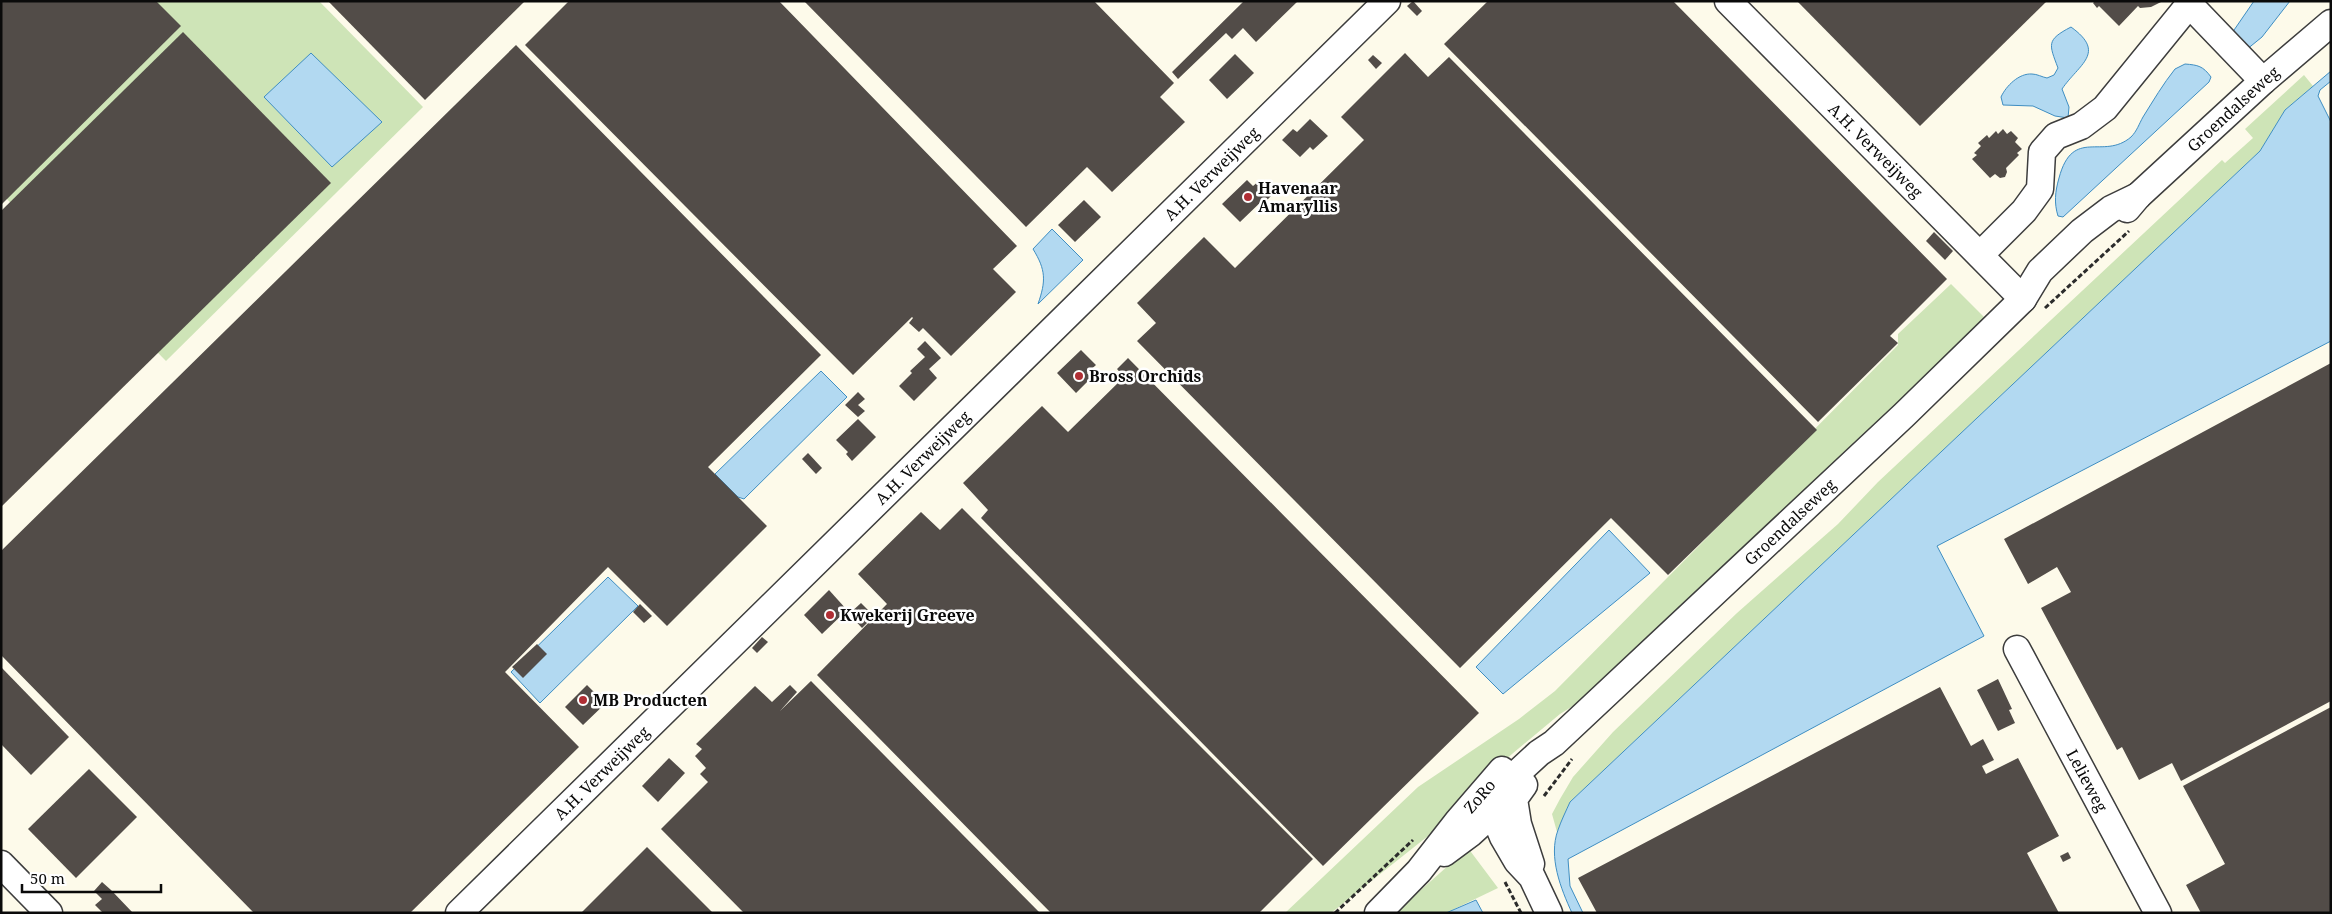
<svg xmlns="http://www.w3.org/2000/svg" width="2332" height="914" viewBox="0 0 2332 914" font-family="'Noto Serif',serif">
	<rect width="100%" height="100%" fill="#fdfaea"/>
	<!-- green -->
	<g fill="#cee4b7">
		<polygon points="1,1 319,1 423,107 166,361 1,193"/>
		<polygon points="2304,75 2313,86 2285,110 2260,151 1570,802 1557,832 1552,814 1560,799 1573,777 1613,732 1737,613 1838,524 1878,482 2222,160 2225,163 2253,138 2245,129"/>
		<polygon points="1951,284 1988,321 1592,694 1560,714 1512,754 1493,771 1457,813 1331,913 1285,913 1418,787 1519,719 1555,691 1898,345 1898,334"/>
		<polygon points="1468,848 1498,888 1446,913 1395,913"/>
	</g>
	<!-- water -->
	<g fill="#b2d9f1" stroke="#3f8ec2">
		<polygon points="2254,1 2290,1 2262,37 2246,50 2232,33"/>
		<path d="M2071,27C2107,53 2079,64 2062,89L2069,107L2068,118L2055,116L2033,106L2003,105L2001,97C2006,86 2019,73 2032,74C2037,74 2042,77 2047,78L2054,75L2058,68C2049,44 2046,40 2071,27Z"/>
		<polygon points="311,53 382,122 332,167 264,97"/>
		<path d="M2185,64C2198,65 2203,66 2211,77L2209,82L2063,217L2058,216C2054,203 2055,192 2059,178C2073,126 2103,161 2131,137C2137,131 2139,124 2143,117C2153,101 2163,84 2175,69Z"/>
		<path d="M2331,71V81L2320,90L2318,96L2331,122V341L1937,546L1984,636L1568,859L1570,886L1583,913H1572C1561,889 1548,857 1558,830C1561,821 1566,811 1570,802L2260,151L2285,110Z"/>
		<path d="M1052,229L1083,260L1038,304C1046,281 1046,270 1033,249Z"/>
		<polygon points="821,371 847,397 744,499 738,497 715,474"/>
		<polygon points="1609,530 1650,573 1503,694 1476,667"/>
		<polygon points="608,577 638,606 540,703 511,672"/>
		<polygon points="1476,900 1483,913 1446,913"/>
	</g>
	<!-- building -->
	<g fill="#524c48">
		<polygon points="1,1 156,1 181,26 1,205"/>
		<polygon points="328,1 525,1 425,100"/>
		<polygon points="569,1 779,1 1017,246 993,269 1016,292 951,356 923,328 919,332 909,323 913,318 912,317 853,375 525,45"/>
		<polygon points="804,1 1094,1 1174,83 1160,97 1185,122 1112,192 1087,167 1026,227"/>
		<polygon points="1244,1 1298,1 1256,42 1243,28 1232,39 1226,33 1178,79 1172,72"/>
		<polygon points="1413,1 1422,11 1417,16 1407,6"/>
		<polygon points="1488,1 1673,1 1947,279 1890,336 1898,343 1818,422 1444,44"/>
		<polygon points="1797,1 2047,1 1920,126"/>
		<polygon points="2095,1 2163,1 2151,7 2140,8 2138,6 2119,26 2099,6 2097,8 2093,3"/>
		<polygon points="183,32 331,183 1,507 1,211"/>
		<polygon points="516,45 821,355 708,467 767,526 667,626 608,567 505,672 579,747 410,913 254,913 1,655 1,551"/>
		<polygon points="1405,53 1428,77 1449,57 1817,430 1668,575 1611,518 1460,668 1137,341 1156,323 1137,303 1204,237 1235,268 1364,140 1341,117"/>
		<polygon points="1235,54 1254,73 1227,99 1209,80"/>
		<polygon points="1373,55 1382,63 1376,69 1368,60"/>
		<polygon points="1310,119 1328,136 1313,150 1310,147 1300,157 1282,140 1293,129 1297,132"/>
		<polygon points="2003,129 2007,134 2011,131 2018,138 2015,142 2022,149 2017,153 2019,155 2006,168 2007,172 2005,177 2000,178 1995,174 1990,178 1972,159 1977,155 1974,153 1981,146 1978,143 1987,135 1989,138 1996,131 1998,134"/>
		<polygon points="1247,180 1253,186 1259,181 1273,194 1267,200 1265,198 1240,222 1222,204"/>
		<polygon points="1084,200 1101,217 1075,242 1058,225"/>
		<polygon points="1934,232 1953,251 1945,260 1926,241"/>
		<polygon points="925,341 941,358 929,369 937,378 914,401 899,386 912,373 910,371 925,357 917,349"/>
		<polygon points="1081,350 1096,365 1087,373 1091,378 1076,393 1057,373"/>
		<polygon points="1128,358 1479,713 1323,866 981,518 988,510 963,483 1042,406 1068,432 1124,377 1117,369"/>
		<polygon points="2331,363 2331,701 2181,781 2172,763 2139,780 2122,747 2117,750 2041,608 2071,592 2057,567 2028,584 2004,539"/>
		<polygon points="858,392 865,399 858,405 865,411 858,417 845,405"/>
		<polygon points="858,419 876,437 852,461 846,454 848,452 836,440"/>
		<polygon points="808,453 822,468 816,474 802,459"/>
		<polygon points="962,508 1313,859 1259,913 1051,913 817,675 887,604 858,574 921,512 940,530"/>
		<polygon points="829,590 847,610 822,634 804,615"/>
		<polygon points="861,603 874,616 862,628 849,614"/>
		<polygon points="640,604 652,616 644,623 633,612"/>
		<polygon points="762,637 768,642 757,653 752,648"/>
		<polygon points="537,644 547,654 523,678 512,667"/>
		<polygon points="1,667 69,737 31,775 1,744"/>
		<polygon points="1998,679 2012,709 2009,710 2015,723 1998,731 1977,690"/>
		<polygon points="811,681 1040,913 744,913 661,829 708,782 700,774 706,768 695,756 702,749 696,744 755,686 772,702 790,685 797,692 780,711"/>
		<polygon points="587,685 598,696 601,693 608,701 583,725 565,707"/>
		<polygon points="1940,687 1971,746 1983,739 1994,760 1982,766 1986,774 2018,758 2059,836 2027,853 2059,913 1597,913 1578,878"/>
		<polygon points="2331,707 2331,913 2201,913 2186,885 2225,864 2183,786"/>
		<polygon points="669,758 685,773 658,802 642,786"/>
		<polygon points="89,769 137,817 76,878 28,829"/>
		<polygon points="647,847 713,913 581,913"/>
		<polygon points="2068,852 2071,858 2063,862 2060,856"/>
		<polygon points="102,882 111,890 133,913 103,913 95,905 102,899 94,891"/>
	</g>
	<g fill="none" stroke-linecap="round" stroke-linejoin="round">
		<defs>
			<g id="minor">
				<path id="s1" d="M1728,1L2023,299"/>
				<polyline points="2189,4 2263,81"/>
				<path id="s2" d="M2127,209L2138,196L2263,81L2331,23"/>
				<polyline points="1980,255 2024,211 2040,189 2042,152 2056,136 2081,126 2105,108 2192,1"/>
				<path id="s3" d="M2017,649L2158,913"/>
				<polyline points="1524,785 1514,799 1518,824 1531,864"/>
				<polyline points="1444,853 1471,833 1504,803"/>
				<polyline points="1,864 49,913"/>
				<path id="s4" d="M459,913L1387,1"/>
				<path id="s5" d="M1378,913L1419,871L1458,821L1502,770"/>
				<path id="s6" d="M1549,913L1532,877L1517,861L1503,837L1493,813L1500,789L1539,753L1554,743L1904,415L2023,299L2040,271L2082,231L2111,209L2138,196"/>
			</g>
		</defs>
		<!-- minor casing -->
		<use href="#minor" stroke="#3d3d3d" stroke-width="29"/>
		<!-- path -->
		<g stroke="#2c2c2c" stroke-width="3" stroke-dasharray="5 2.5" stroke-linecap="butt">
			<polyline points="2045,308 2129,231"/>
			<polyline points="1544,796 1572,759"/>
			<polyline points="1505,882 1521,913"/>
			<polyline points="1335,913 1413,840"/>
		</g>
		<!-- minor -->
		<use href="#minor" stroke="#fff" stroke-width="26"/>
	</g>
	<!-- markers -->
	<g fill="#af2e34" stroke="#fff" stroke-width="2">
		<circle cx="1248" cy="197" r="5"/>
		<circle cx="1079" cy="376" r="5"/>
		<circle cx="830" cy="615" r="5"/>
		<circle cx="583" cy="700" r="5"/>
	</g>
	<g text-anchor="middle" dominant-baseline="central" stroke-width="5" stroke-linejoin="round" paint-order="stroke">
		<!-- street labels -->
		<g font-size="16" fill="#0a0a0a" stroke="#fff">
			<text stroke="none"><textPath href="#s2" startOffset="146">Groendalseweg</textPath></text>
			<text stroke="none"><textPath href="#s1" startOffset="210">A.H. Verweijweg</textPath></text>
			<text stroke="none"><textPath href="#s4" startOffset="1055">A.H. Verweijweg</textPath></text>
			<text stroke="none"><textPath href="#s4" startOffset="650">A.H. Verweijweg</textPath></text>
			<text stroke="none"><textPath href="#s6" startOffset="535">Groendalseweg</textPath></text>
			<text stroke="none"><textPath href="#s4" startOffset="200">A.H. Verweijweg</textPath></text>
			<text stroke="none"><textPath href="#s3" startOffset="149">Lelieweg</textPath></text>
			<text stroke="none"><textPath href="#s5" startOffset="155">ZoRo</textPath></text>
		</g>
		<!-- poi labels -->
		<g font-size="16" font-weight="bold" fill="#0a0a0a" stroke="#fff" text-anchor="start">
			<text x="1258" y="188">Havenaar<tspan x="1258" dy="18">Amaryllis</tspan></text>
			<text x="1089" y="376">Bross Orchids</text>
			<text x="840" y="615">Kwekerij Greeve</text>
			<text x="593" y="700">MB Producten</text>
		</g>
	</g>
	<!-- border -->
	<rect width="2332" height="914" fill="none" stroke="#0a0a0a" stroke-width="5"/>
	<!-- scale -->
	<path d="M22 884v8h139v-8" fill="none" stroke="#0a0a0a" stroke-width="2.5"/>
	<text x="30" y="884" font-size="15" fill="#0a0a0a" stroke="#ffffff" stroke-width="4" paint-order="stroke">50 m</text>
</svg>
